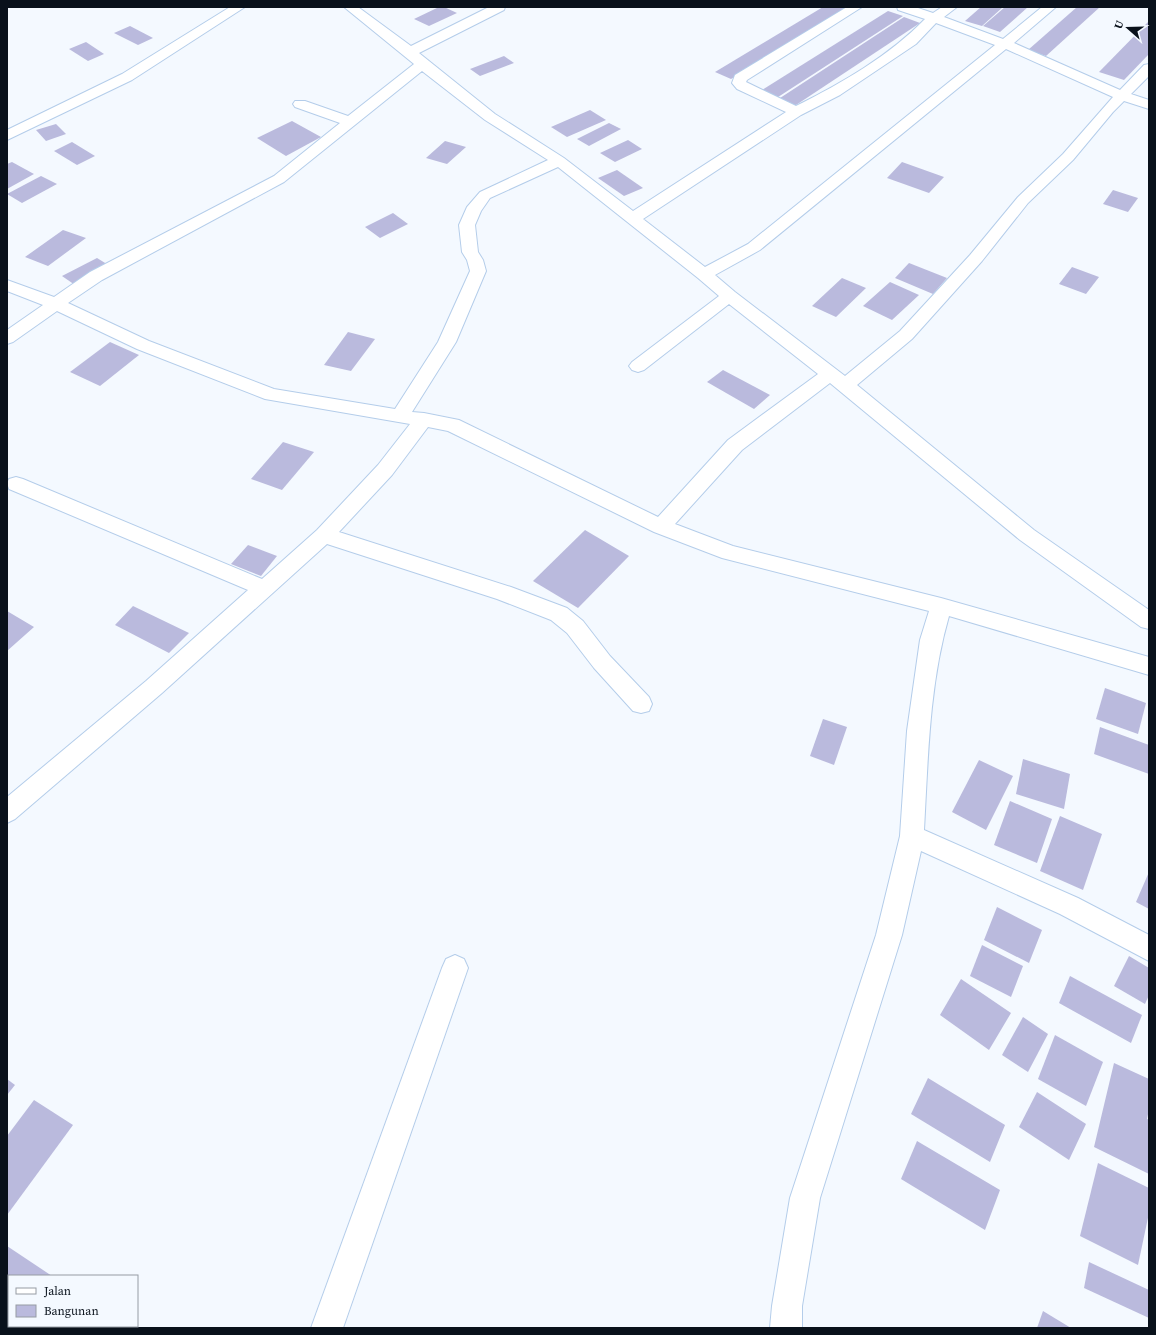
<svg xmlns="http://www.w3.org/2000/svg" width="1156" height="1335" viewBox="0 0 1156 1335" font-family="'Source Serif 4',serif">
	<rect width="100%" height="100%" fill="#f4f9ff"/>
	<!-- building -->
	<g fill="#babadd">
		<polygon points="439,7 444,7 457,13 429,26 414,19"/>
		<polygon points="823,7 847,7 731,79 715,72"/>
		<polygon points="981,7 1003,7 982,26 965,21"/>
		<polygon points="1005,7 1028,7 1000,32 983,26"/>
		<polygon points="1077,7 1100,7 1046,56 1028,50"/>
		<polygon points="888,11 903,16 775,99 759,92"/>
		<polygon points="904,17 920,23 793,107 777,100"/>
		<polygon points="1149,21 1149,54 1124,80 1099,72"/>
		<polygon points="130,26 153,38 138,45 114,33"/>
		<polygon points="86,42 104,54 88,61 69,49"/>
		<polygon points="504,56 514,63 480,76 470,69"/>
		<polygon points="590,110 606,120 567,137 551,127"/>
		<polygon points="292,121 321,137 286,156 257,138"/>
		<polygon points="609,123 621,129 589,146 577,139"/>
		<polygon points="56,124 66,134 46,141 36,130"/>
		<polygon points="628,140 642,149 615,162 600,153"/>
		<polygon points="445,141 466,147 447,164 426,158"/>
		<polygon points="72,142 95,156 77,165 54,151"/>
		<polygon points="12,162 34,174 7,189 7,164"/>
		<polygon points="902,162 944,177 929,193 887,178"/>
		<polygon points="617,170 643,188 624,196 598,178"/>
		<polygon points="41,176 57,184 22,203 7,194"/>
		<polygon points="1113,190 1138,198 1128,212 1103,204"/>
		<polygon points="393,213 408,224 380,238 365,227"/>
		<polygon points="63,230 86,238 48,266 25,257"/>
		<polygon points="97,258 110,266 75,285 62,276"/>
		<polygon points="909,263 947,278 933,294 895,278"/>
		<polygon points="1072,267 1099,277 1086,294 1059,284"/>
		<polygon points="842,278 866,288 836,317 812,306"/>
		<polygon points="890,282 919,295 892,320 863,306"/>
		<polygon points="348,332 375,339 351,371 324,365"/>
		<polygon points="110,342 139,355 100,386 70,372"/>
		<polygon points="723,370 770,395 754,409 707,382"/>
		<polygon points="283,442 314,452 282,490 251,479"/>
		<polygon points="585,530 629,556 578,608 533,581"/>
		<polygon points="248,545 277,556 261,576 231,564"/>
		<polygon points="133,606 189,633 169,653 115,625"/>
		<polygon points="7,611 34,627 7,651"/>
		<polygon points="1105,688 1146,703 1138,734 1096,719"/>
		<polygon points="823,719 847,727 834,765 810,756"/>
		<polygon points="1100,727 1149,745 1149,774 1094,754"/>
		<polygon points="1023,759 1070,774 1064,809 1016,794"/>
		<polygon points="979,760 1013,776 986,830 952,812"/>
		<polygon points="1010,801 1052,819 1037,863 994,845"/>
		<polygon points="1060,816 1102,834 1083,890 1040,871"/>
		<polygon points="1149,872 1149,909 1136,902"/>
		<polygon points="997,907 1042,930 1029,963 984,940"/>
		<polygon points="982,945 1023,966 1011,997 970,976"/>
		<polygon points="1129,956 1149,968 1149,995 1145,1004 1114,986"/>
		<polygon points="1070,976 1142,1015 1131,1043 1059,1003"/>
		<polygon points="961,979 1011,1013 989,1050 940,1015"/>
		<polygon points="1023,1017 1048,1034 1028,1072 1002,1055"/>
		<polygon points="1055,1035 1103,1062 1086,1106 1038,1079"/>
		<polygon points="1114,1063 1149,1079 1149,1109 1147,1119 1149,1120 1149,1174 1094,1147"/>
		<polygon points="928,1078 1005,1125 990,1162 911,1114"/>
		<polygon points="7,1079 15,1085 7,1095"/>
		<polygon points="1037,1092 1086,1124 1069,1160 1019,1127"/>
		<polygon points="34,1100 73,1125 7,1215 7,1136"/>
		<polygon points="917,1141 1000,1190 985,1230 901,1179"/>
		<polygon points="1098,1163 1149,1188 1149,1213 1138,1265 1080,1236"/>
		<polygon points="7,1246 52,1276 9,1276 9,1326 26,1326 25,1328 7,1328"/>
		<polygon points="1089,1262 1149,1290 1149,1318 1084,1288"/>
		<polygon points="1043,1311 1071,1328 1037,1328"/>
	</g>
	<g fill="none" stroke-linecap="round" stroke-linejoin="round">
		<defs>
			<g id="minor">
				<polygon points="230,7 245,7 132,80 7,140 7,130 122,74"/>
				<path d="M344,7H358L411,46L489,7H505L504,10L419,53L495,114L564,158L633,211L786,112L737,89L732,83L735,75L847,7H862L747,80L746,82L796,106C842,83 889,56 925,19L898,10L897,7H915L933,13L942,7H957L944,17L1003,39L1042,7H1056L1014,43L1120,90L1144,65L1149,64V76L1131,94L1149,100V109L1124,101L1113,112L1073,160L1028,203L982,261L912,339L857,385L1034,530L1149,610V629L1141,627L1020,540L830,383L742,450L675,524L733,546L941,598L1149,657V675L949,616C929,685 928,759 924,830L1078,898L1149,935V961L1060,914L921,851L902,935L820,1198L802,1306V1328H770L772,1306L790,1198L876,935L900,836L907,731L920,640L929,611L722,558L654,532L448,431L428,427L392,475L339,532L511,587L567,608L583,621L610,656L649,697L652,704L649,711L641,713L633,711L594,668L567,633L551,620L497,599L327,544L162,693L15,819L7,823V797L146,681L248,590L9,489L7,483L9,479L16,477L23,479L262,579L317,530L378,465L410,424L265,399L137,349L57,311L13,342L7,344V330L43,305L7,291V280L54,297L90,272L274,176L340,123L295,107L293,104L295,101H305L348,116L414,64ZM936,23L995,45L748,244L705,267L643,219L801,115L840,95L916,44ZM1006,49L1113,97L1063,154L1018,197L970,255L900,331L845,376L735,292L715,275L760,250ZM422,71L485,120L548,160L480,192L467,207L459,225L462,252L467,260L470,271L438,342L395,409L274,389L149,341L68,303L102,280L284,182ZM558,167L698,278L719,296L632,362L629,366L632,370L638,372L644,370L729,304L818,374L728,440L658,517L459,420L424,413L412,412L456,342L486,271L483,260L478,252L475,225L481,211L490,198Z"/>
				<polygon points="455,955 464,959 468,968 343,1328 311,1328 442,968 446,959"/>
			</g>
		</defs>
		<!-- minor casing -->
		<use href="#minor" stroke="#b4cdea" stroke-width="2"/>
		<!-- minor -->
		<use href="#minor" fill="#fff" fill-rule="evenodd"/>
	</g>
	<!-- border -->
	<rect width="1156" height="1335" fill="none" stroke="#09111b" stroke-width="16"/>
	<!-- legend -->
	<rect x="8" y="1275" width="130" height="52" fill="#f4f9ff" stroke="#969ca4"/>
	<rect x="16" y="1288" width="20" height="6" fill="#ffffff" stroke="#969ca4"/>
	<text x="44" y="1295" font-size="12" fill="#09111b">Jalan</text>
	<rect x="16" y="1305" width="20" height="12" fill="#babadd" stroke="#969ca4"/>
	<text x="44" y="1315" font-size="12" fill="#09111b">Bangunan</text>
	<!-- north arrow -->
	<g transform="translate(1128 28) rotate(290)" stroke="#f4f9ff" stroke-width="3" paint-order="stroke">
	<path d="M0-3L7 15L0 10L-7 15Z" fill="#09111b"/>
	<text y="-6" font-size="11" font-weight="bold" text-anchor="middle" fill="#09111b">U</text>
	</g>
</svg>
